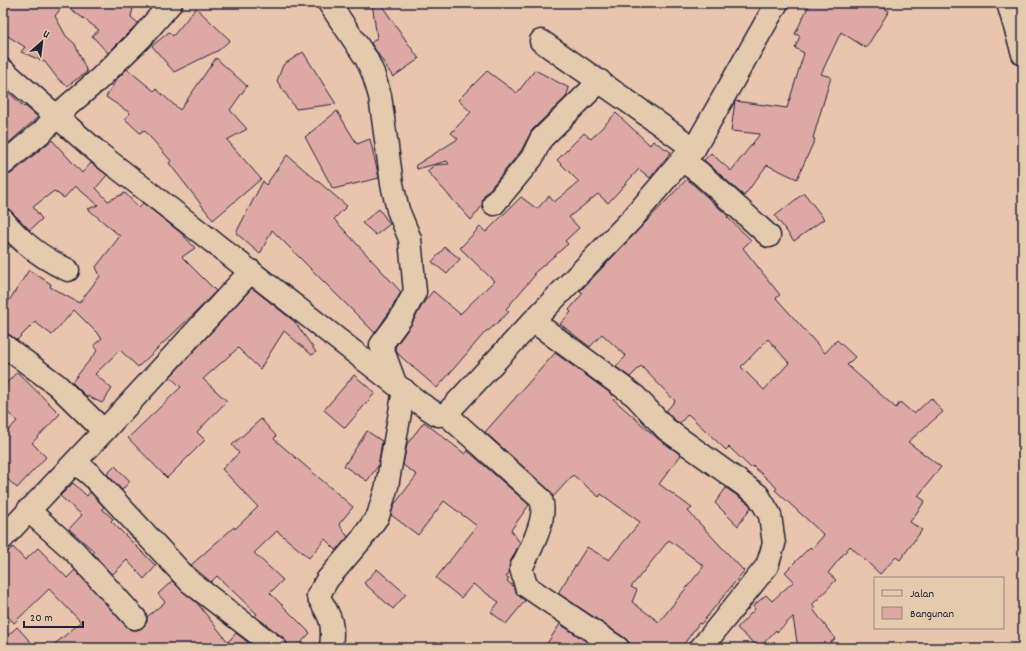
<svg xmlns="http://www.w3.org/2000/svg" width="1026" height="651" viewBox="0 0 1026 651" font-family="Dekko,sans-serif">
	<rect width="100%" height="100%" fill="#e9c5ae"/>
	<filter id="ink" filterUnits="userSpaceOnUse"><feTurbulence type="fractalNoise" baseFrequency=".025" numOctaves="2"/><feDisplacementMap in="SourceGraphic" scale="8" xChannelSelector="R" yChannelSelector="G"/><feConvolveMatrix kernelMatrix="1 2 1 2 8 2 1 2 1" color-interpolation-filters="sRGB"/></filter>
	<g filter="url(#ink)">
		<!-- building -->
		<g fill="#dea9a5" stroke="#22223b" fill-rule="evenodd">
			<polygon points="3,3 134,3 131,17 138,23 108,53 92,36 99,30 64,4 55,16 66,36 75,44 87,72 67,86 58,79 45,62 21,52 25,47 3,33"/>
			<polygon points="372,3 380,3 419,59 393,77 371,43 377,38"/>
			<polygon points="810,3 876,3 889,11 866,48 841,32 821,74 831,77 813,138 815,139 797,179 767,165 744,196 704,160 711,153 731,171 760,134 731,131 735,101 787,108 804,53 795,48 800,36 795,34"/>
			<polygon points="196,8 230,40 219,50 174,72 152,46 169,32 173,36"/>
			<polygon points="303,52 336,104 296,109 277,81 283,65"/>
			<polygon points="216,58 247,86 230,110 247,129 227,140 261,179 213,220 169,163 171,161 144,130 140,133 125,119 130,113 106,97 116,80 127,69 154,91 156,89 180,110"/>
			<polygon points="535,70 569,88 566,97 532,130 521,151 484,196 482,206 471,220 427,171 435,165 449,164 447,161 417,169 416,165 458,139 451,133 471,112 458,100 487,71 517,93"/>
			<polygon points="3,87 24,107 25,106 38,117 3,148"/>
			<polygon points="337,111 357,144 370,139 379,178 333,189 305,137"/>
			<polygon points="616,113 650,145 653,141 671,152 650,178 639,169 608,203 598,194 569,217 579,228 565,241 568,244 533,274 535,275 506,309 509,312 488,331 487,330 437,388 398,354 395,347 411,325 424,302 433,291 460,314 494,281 460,248 480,227 486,232 521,197 537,209 549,196 554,202 579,182 557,160 584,133 591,139"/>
			<polygon points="52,140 82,173 91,163 107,175 96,188 108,201 125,193 139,208 143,203 181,233 195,248 182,257 216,291 198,310 138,367 120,350 95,374 112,389 102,403 85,395 72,382 97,351 94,345 102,338 74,310 52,335 35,322 17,340 10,335 3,333 3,310 29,270 51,284 50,287 79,303 100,276 96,267 120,236 88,209 98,205 75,186 64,198 54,191 33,207 42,219 30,230 12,212 3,208 3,176 11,174"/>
			<polygon points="287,155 347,206 334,219 401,292 390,311 375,333 272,230 260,254 236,233 263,181 266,185"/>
			<path d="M687,179L728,216L727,217L751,240L743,248L780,295L776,298L825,353L837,340L855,357L847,365L896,408L900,402L914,414L931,398L943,412L908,442L941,467L918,496L925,501L910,522L922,530L900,560L896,557L880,574L850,546L828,573L836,580L812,605L815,608L813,609L835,639L823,648H798L793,617L777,632L776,630L759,648L737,628L755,609L753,606L766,595L772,601L794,581L785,572L810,547L812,549L824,535L775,490L777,488L753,466L751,468L729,447L726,450L688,414L680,423L674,420L666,411L675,401L641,366L630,377L616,367L626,356L602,334L590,347L560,324L571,312L569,310L583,293L580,291ZM768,339L789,363L764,390L741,367Z"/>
			<polygon points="804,193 824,219 794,241 775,216"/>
			<polygon points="379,209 390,224 376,235 362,223"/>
			<polygon points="3,239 11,246 3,253"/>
			<polygon points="445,247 460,259 447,274 432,262"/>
			<polygon points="252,288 295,322 316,352 312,355 284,331 260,369 238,348 203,379 227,401 197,432 205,440 167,478 128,438 181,387 170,377"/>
			<path d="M555,353L613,395L611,397L657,438L681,455L659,484L692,508L688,511L744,571L701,624L699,623L681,648H630L629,642L625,638L558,593L587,547L609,560L640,522L601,494L599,497L573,475L553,497L549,490L485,432ZM669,540L704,566L659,622L632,602L637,590L631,587Z"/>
			<polygon points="17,372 60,414 32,443 46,457 17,488 3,475 3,436 17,421 3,408 3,387"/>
			<polygon points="354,375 375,393 345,428 324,410"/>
			<polygon points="261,419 276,436 274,439 353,507 339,524 348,537 336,550 325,539 309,558 277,531 254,553 283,580 270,593 310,633 296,648 288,648 284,638 255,616 257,614 217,576 211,582 191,565 234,527 235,529 258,507 222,469 239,453 232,445"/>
			<polygon points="424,422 465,454 468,451 529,505 511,530 520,543 510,562 509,573 506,577 509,578 507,581 513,586 519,596 525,601 506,624 491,612 499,602 473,584 461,598 436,578 477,526 444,501 418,535 391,515 394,505 417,475 403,465 407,444"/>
			<polygon points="367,431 382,441 378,466 367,481 344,466"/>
			<polygon points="115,466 130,481 122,490 107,474"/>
			<polygon points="73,483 87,496 90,492 104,507 102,509 113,519 111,521 156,566 144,579 127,560 112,575 93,553 94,551 69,529 82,515 60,496"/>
			<polygon points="726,488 749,504 751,507 738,526 715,503"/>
			<polygon points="13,547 25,560 38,548 67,578 75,570 126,626 131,630 137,630 143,627 147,622 147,617 165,602 158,594 172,581 197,603 228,642 236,633 255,648 50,648 81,622 49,589 14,623 3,611 3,556"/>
			<polygon points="377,569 406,594 393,609 364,583"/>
			<polygon points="560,624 596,648 544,648"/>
			<polygon points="17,627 36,648 3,648 3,640"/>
		</g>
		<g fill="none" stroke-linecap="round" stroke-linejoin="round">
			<defs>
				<g id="minor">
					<polyline points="329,3 366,58 373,73 380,96 392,184 398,210 410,239 415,292 401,318 381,345 395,383"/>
					<polyline points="1008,3 1023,54"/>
					<polyline points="541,41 633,105 694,149"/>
					<polyline points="3,70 101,155 421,404 438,415 446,414 533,321 632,219 682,160 694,149 777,3"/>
					<polyline points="682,160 700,173 769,236"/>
					<polyline points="3,164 44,130 56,116 99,79 140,39 171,3"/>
					<polyline points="494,204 532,158 541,139 600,81"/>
					<path d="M3,220C20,241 44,259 68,270"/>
					<polyline points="533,321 635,396 666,429 758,495 770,515 774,544 767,566 701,648"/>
					<polyline points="3,345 57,385 104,431"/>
					<path d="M446,414L541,499C548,518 530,551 521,568L526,586L618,648"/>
					<polyline points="75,462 92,476 190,582 276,648"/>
					<polyline points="28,510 74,551 135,618"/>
					<polyline points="3,538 104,431 251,271"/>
					<path d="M331,648C334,622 331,618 318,596L327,580L361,540L378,516L387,486L404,390"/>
				</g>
			</defs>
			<!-- minor casing -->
			<use href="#minor" stroke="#22223b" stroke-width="25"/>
			<!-- minor -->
			<use href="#minor" stroke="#e5cbad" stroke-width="22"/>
		</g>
	</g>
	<!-- margin -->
	<rect width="1026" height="651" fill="none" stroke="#e5cbad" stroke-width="16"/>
	<rect x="8" y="8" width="1010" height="635" fill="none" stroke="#22223b" stroke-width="1.5" filter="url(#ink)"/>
	<!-- legend -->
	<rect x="874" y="577" width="130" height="52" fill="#e5cbad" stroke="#97877f"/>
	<rect x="882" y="590" width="20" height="6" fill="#e5cbad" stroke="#97877f"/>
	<text x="910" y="597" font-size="12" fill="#22223b">Jalan</text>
	<rect x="882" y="607" width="20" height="12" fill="#dea9a5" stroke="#97877f"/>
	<text x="910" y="617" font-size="12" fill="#22223b">Bangunan</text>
	<!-- north arrow -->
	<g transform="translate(42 42) rotate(28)" stroke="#e5cbad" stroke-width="3" paint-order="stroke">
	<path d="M0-3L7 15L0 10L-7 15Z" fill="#22223b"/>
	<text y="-6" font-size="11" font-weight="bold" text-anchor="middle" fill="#22223b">U</text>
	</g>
	<!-- scale -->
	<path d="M24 621v6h59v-6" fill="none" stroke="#22223b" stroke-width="2"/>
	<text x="30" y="621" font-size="12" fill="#22223b" stroke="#e5cbad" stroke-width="3" paint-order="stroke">20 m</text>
</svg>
